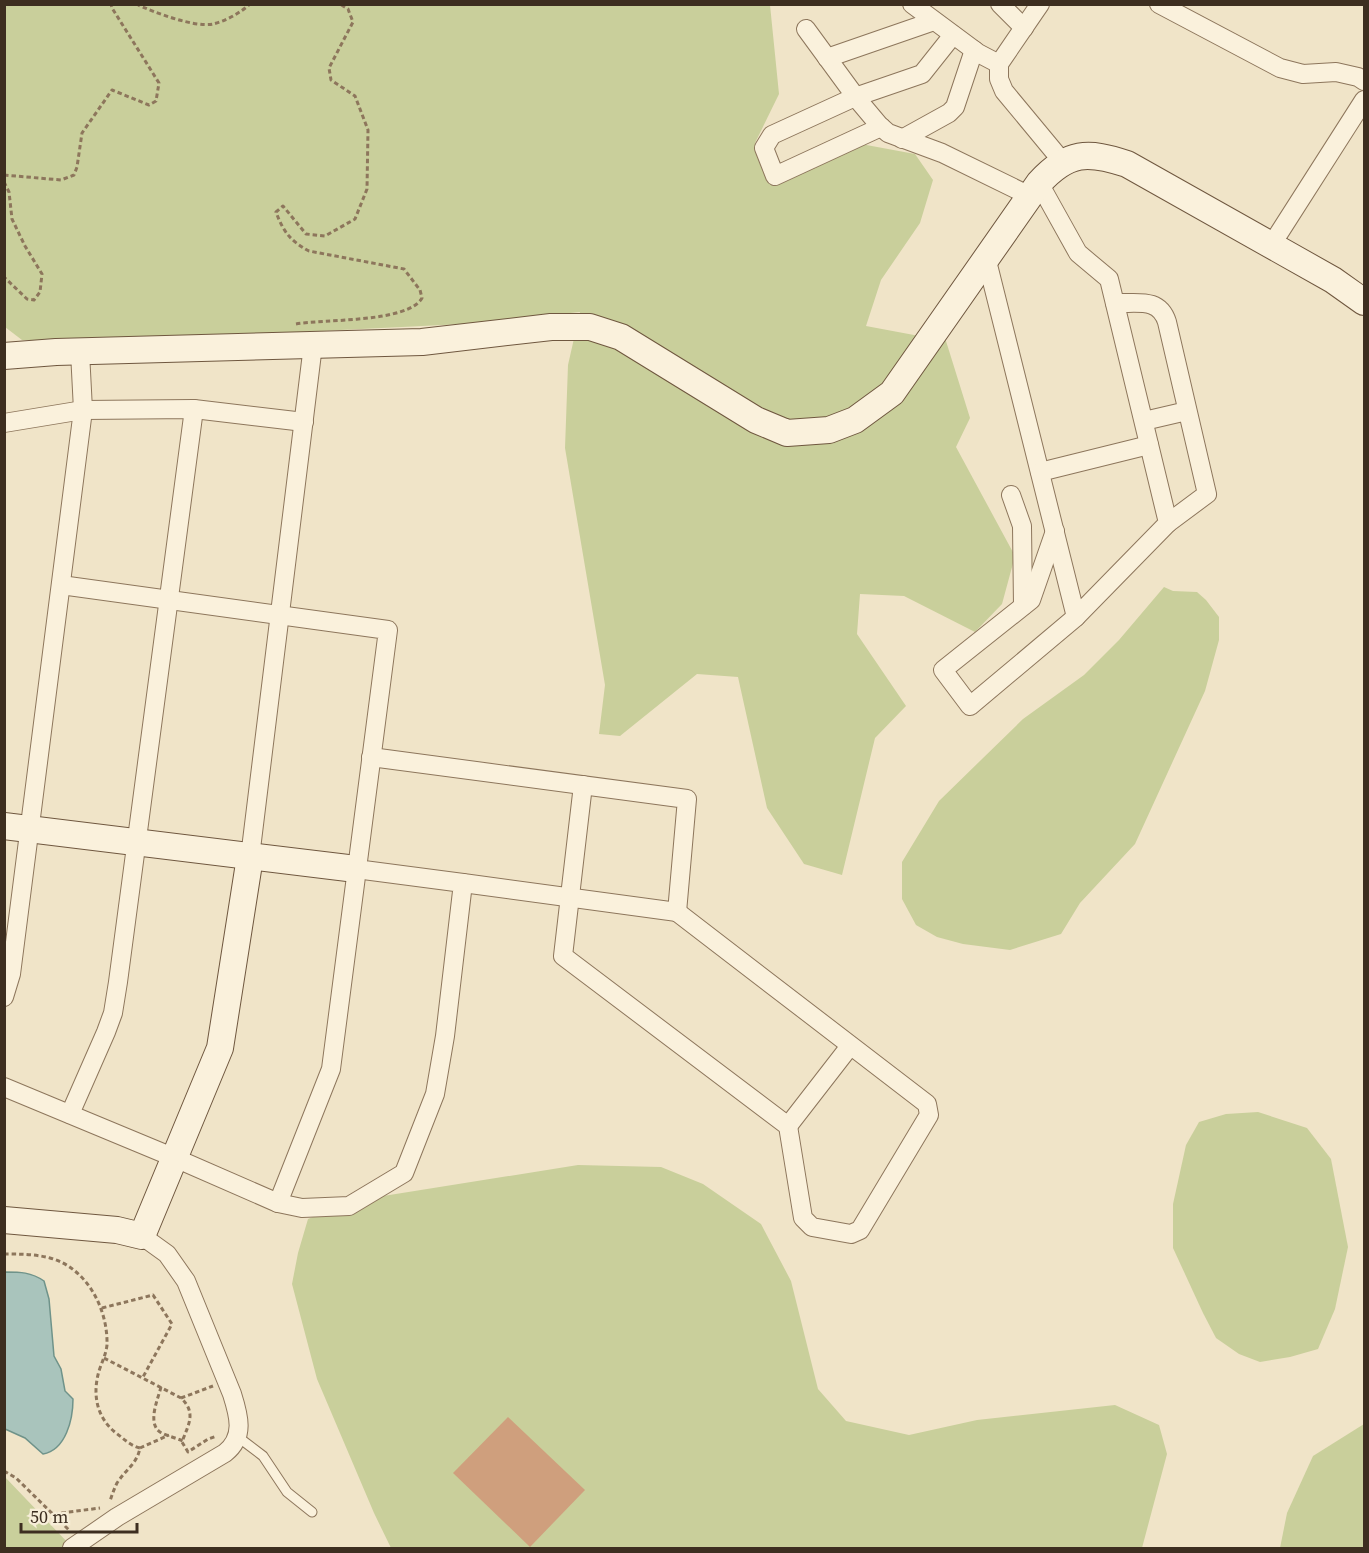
<svg xmlns="http://www.w3.org/2000/svg" width="1369" height="1553" viewBox="0 0 1369 1553" font-family="'Source Serif 4',serif">
	<rect width="100%" height="100%" fill="#f0e4c8"/>
	<!-- green -->
	<g fill="#c9cf9b">
		<polygon points="4,5 770,5 779,94 755,143 770,184 861,144 915,154 933,180 920,223 881,280 866,326 946,341 970,418 956,447 1015,556 1002,604 975,632 904,596 860,594 857,634 906,706 875,738 842,875 804,864 767,808 738,677 697,674 620,736 599,734 605,685 565,448 568,365 580,312 463,324 140,340 22,340 5,327"/>
		<polygon points="1164,587 1173,591 1197,592 1206,600 1219,617 1219,640 1205,691 1135,844 1080,903 1061,934 1010,950 963,944 937,937 916,925 902,899 902,862 939,801 1023,719 1084,675 1119,640"/>
		<polygon points="1258,1112 1307,1128 1331,1159 1348,1247 1335,1309 1318,1349 1290,1357 1260,1362 1239,1354 1216,1338 1203,1313 1173,1248 1173,1204 1186,1145 1199,1122 1226,1114"/>
		<polygon points="578,1165 661,1167 703,1184 761,1224 791,1281 818,1389 846,1421 909,1435 977,1420 1115,1405 1159,1425 1167,1454 1142,1548 391,1548 374,1513 317,1379 292,1284 298,1253 308,1219 352,1201"/>
		<polygon points="1364,1424 1364,1548 1280,1548 1287,1513 1313,1456"/>
		<polygon points="4,1476 70,1545 73,1548 5,1548"/>
	</g>
	<!-- water -->
	<path fill="#a9c4bc" stroke="#6f938a" stroke-width="1.5" d="M5,1272C20,1272 31,1272 44,1281L49,1299L54,1356L61,1369L65,1391L73,1399C73,1419 66,1450 43,1454L25,1438L5,1429Z"/>
	<!-- building -->
	<polygon fill="#cf9f7d" points="508,1417 585,1490 530,1547 453,1473"/>
	<g fill="none" stroke-linecap="round" stroke-linejoin="round">
		<defs>
			<polyline id="lane" points="238,1437 263,1456 287,1492 312,1512"/>
			<g id="street">
				<polyline points="912,4 978,53 999,64"/>
				<polyline points="1000,4 1024,28"/>
				<polyline points="1040,4 999,64 999,79 1004,91 1062,161"/>
				<polyline points="1159,4 1280,68 1303,74 1336,72 1358,77 1364,81"/>
				<polyline points="806,29 858,100 879,125 888,133 942,153 1030,196"/>
				<polyline points="827,58 934,21"/>
				<polyline points="881,127 775,176 764,148 772,135 855,97 922,74 953,35"/>
				<polyline points="902,139 949,113 955,107 974,50"/>
				<polyline points="1272,244 1364,100"/>
				<polyline points="986,257 1076,617 1168,523 1109,279 1078,253 1039,183"/>
				<path d="M1115,303C1137,304 1159,297 1167,322L1207,494L1168,523"/>
				<polyline points="194,409 304,422"/>
				<polyline points="1144,421 1187,411"/>
				<polyline points="4,423 83,410 194,409 118,982 113,1013 106,1032 70,1114"/>
				<polyline points="1040,472 1149,445"/>
				<polyline points="1011,495 1022,526 1023,606"/>
				<polyline points="1055,531 1031,600 943,670 970,706 1076,617"/>
				<polyline points="371,757 687,799 677,912 463,883"/>
				<polyline points="583,785 563,956 788,1126 803,1218 812,1227 851,1234 860,1230 929,1115 927,1104 677,912"/>
				<polyline points="250,857 313,345"/>
				<polyline points="4,997 11,974 83,410 80,352"/>
				<polyline points="4,1087 175,1158 278,1203 331,1069 388,630 61,585"/>
				<polyline points="788,1126 850,1046"/>
				<polyline points="278,1203 302,1208 349,1206 404,1173 435,1094 445,1036 463,883 356,869"/>
				<path d="M72,1548L117,1517L225,1453C245,1437 239,1416 232,1394L186,1281L167,1254L142,1236"/>
			</g>
			<g id="secondary">
				<path d="M4,356L56,352L422,342L551,327H590L621,337L756,420L787,433L829,430L855,420L892,393L1039,183C1068,151 1088,151 1127,164L1333,280L1364,302"/>
				<polyline points="4,826 356,869"/>
				<polyline points="4,1220 117,1230 142,1236 220,1048 250,857"/>
			</g>
		</defs>
		<!-- lane casing -->
		<use href="#lane" stroke="#8d765c" stroke-width="11"/>
		<!-- street casing -->
		<use href="#street" stroke="#8d765c" stroke-width="20"/>
		<!-- secondary casing -->
		<use href="#secondary" stroke="#6f573f" stroke-width="28"/>
		<!-- path -->
		<g stroke="#8d765c" stroke-width="3" stroke-dasharray="4.5 3" stroke-linecap="butt">
			<path d="M136,4C153,12 195,28 213,24C226,21 240,13 250,4"/>
			<polyline points="4,175 61,180 74,175 77,167 82,133 112,90 149,105 156,101 159,83 112,8 111,4"/>
			<polyline points="4,182 9,192 12,219 25,246 42,274 40,292 34,300 27,299 4,277"/>
			<path d="M296,324C323,319 408,323 422,298L420,290L404,269L309,251C290,241 283,231 276,212L283,206L306,234L325,236L355,219L367,189L368,130L355,96L331,80L329,68L353,22L348,9L340,4"/>
			<path d="M4,1254C20,1254 35,1254 50,1258C87,1268 108,1309 107,1345C106,1354 102,1362 99,1371C92,1395 97,1418 116,1433C124,1439 131,1446 140,1448C137,1464 126,1469 117,1483C114,1489 112,1495 110,1501"/>
			<polyline points="102,1308 153,1295 172,1324 143,1377"/>
			<path d="M104,1358L181,1398C197,1413 188,1425 182,1442L188,1452L208,1439L217,1436"/>
			<path d="M161,1387C158,1399 147,1423 160,1432C167,1436 176,1438 183,1441"/>
			<polyline points="181,1398 213,1386"/>
			<polyline points="140,1448 169,1435"/>
			<polyline points="4,1471 16,1478 69,1530"/>
			<polyline points="54,1514 100,1508"/>
		</g>
		<!-- lane -->
		<use href="#lane" stroke="#faf1dc" stroke-width="9"/>
		<!-- street -->
		<use href="#street" stroke="#faf1dc" stroke-width="18"/>
		<!-- secondary -->
		<use href="#secondary" stroke="#faf1dc" stroke-width="26"/>
	</g>
	<!-- border -->
	<rect width="1369" height="1553" fill="none" stroke="#3d2e20" stroke-width="12"/>
	<!-- scale -->
	<path d="M21 1523v9h116v-9" fill="none" stroke="#3d2e20" stroke-width="3"/>
	<text x="30" y="1523" font-size="18" fill="#3d2e20" stroke="#f7eed8" stroke-width="4.5" paint-order="stroke">50 m</text>
</svg>
